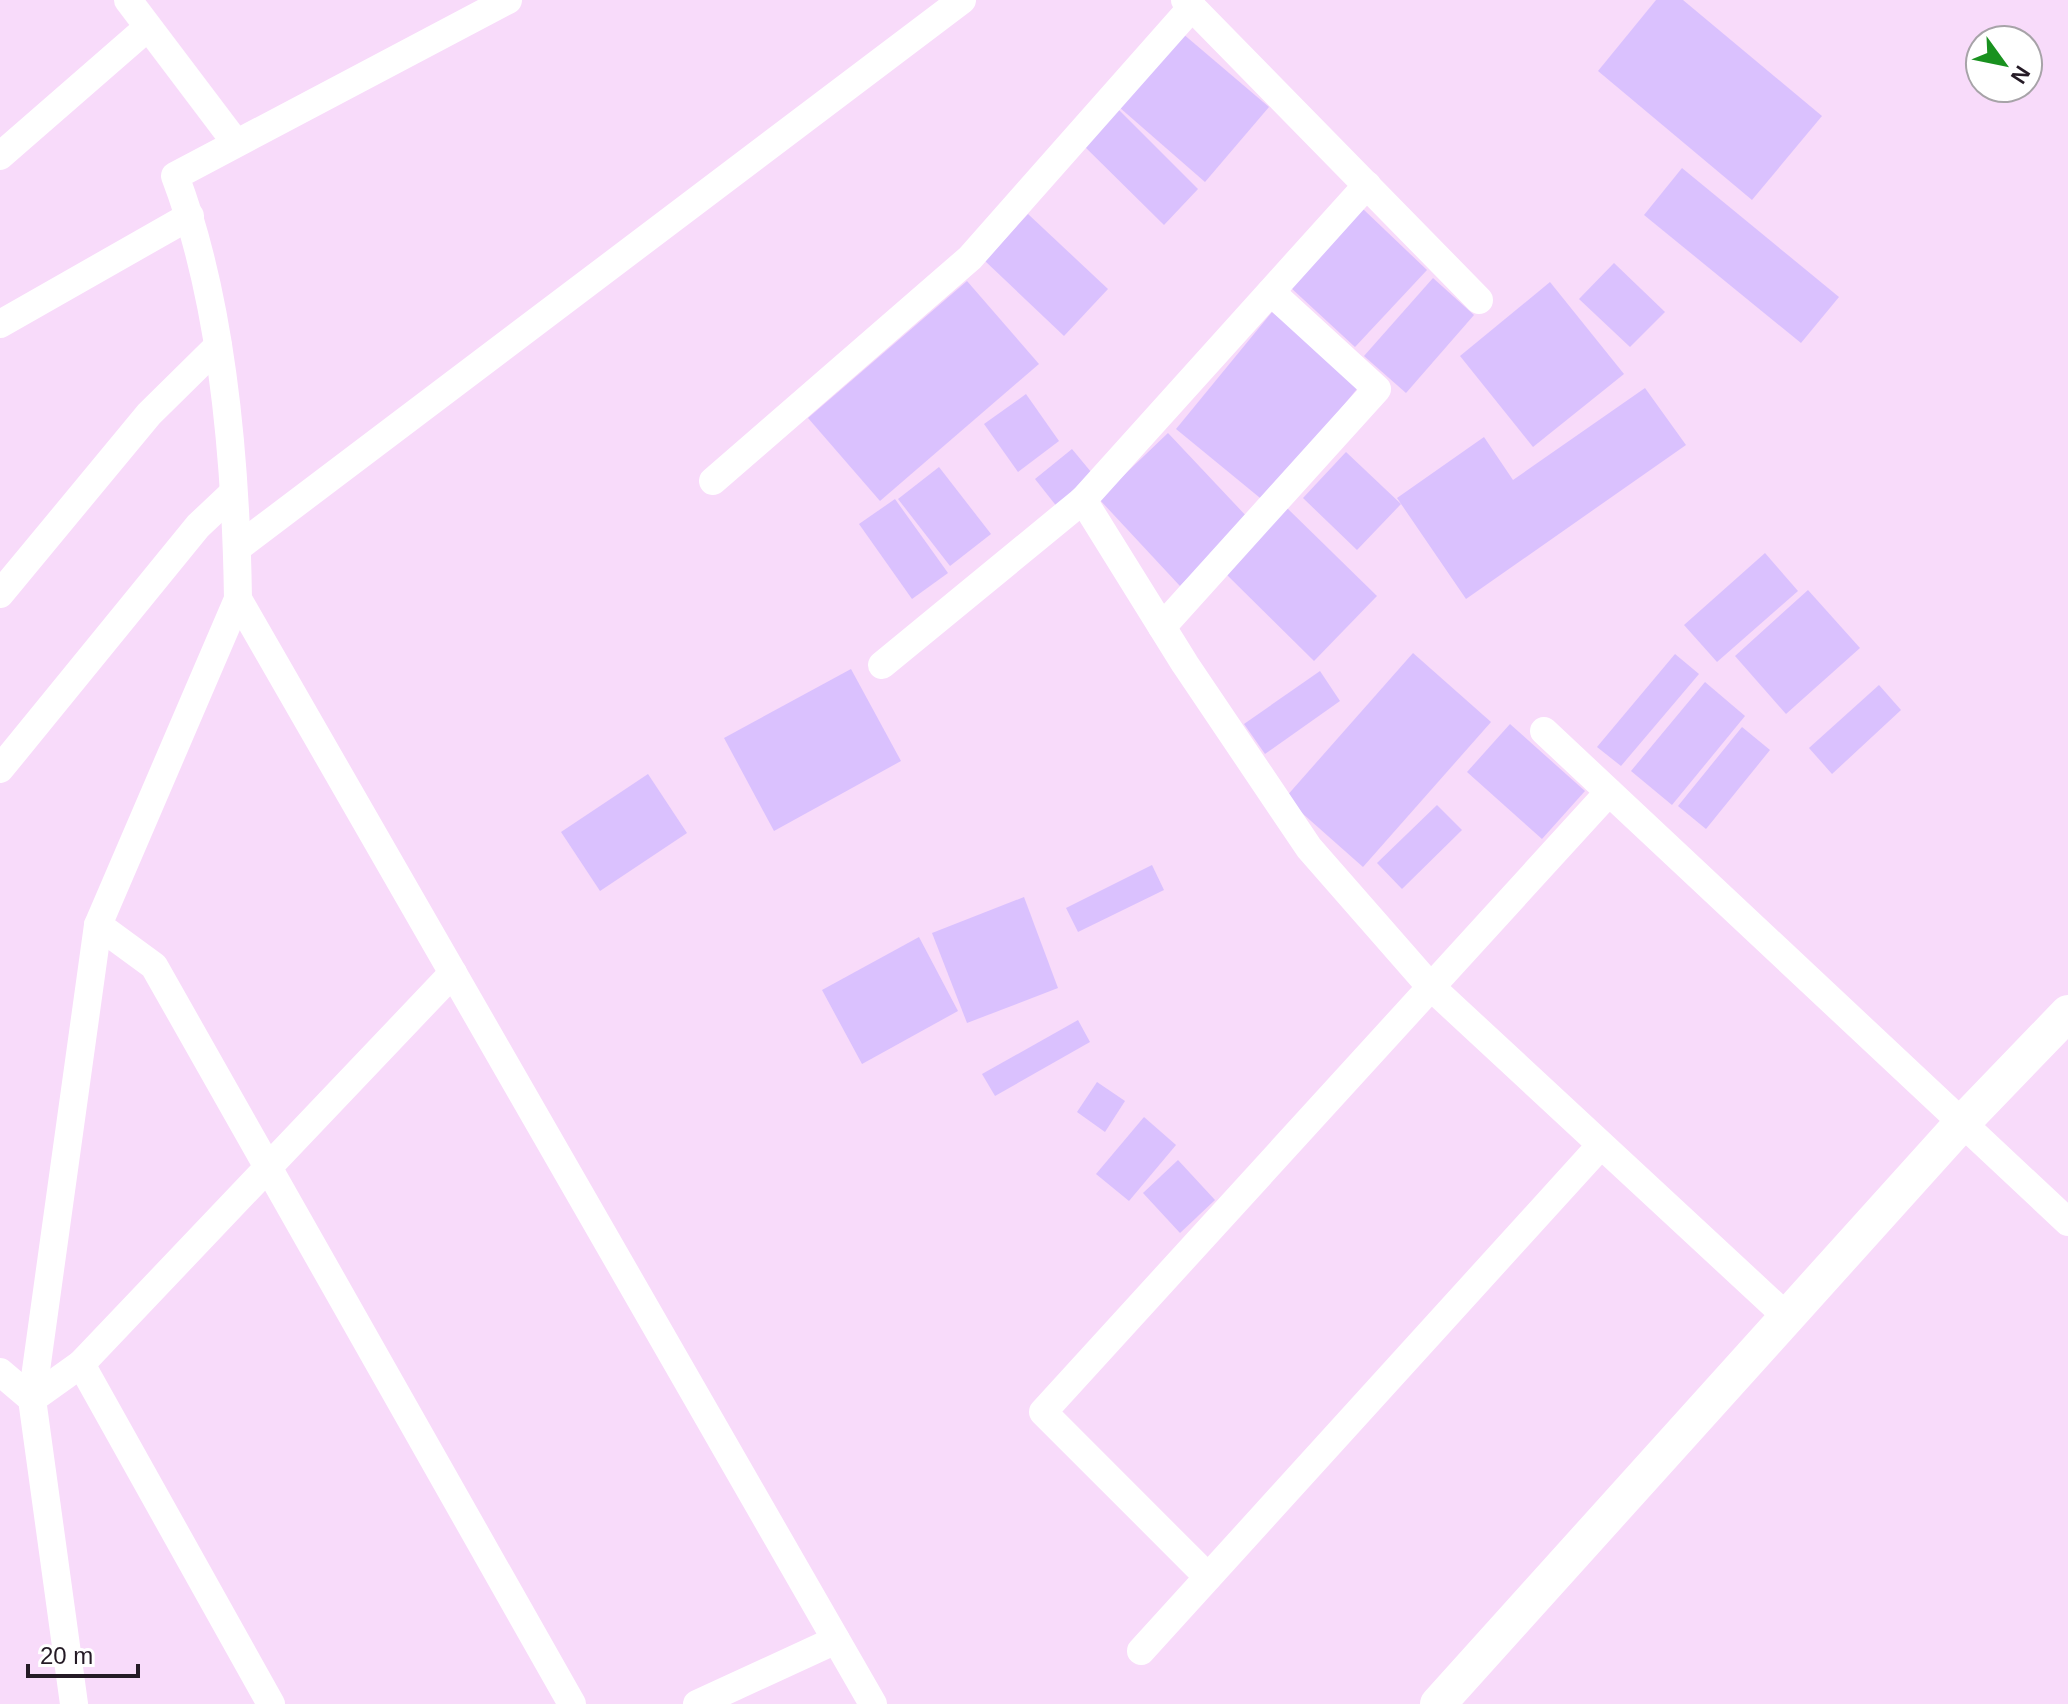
<svg xmlns="http://www.w3.org/2000/svg" width="2068" height="1704" viewBox="0 0 2068 1704" font-family="Arial,sans-serif">
	<rect width="100%" height="100%" fill="#f8dbfa"/>
	<!-- building -->
	<g fill="#dac1fe">
		<polygon points="1656,0 1683,0 1822,116 1752,200 1598,71"/>
		<polygon points="1182,33 1269,107 1205,182 1119,107"/>
		<polygon points="1113,104 1198,189 1164,225 1078,140"/>
		<polygon points="1682,168 1839,297 1801,343 1644,215"/>
		<polygon points="1363,209 1427,270 1355,347 1290,287"/>
		<polygon points="1028,214 1108,289 1064,336 985,261"/>
		<polygon points="1614,263 1665,312 1630,347 1579,299"/>
		<polygon points="1433,278 1474,315 1406,393 1364,356"/>
		<polygon points="967,281 1039,364 880,501 808,418"/>
		<polygon points="1550,282 1624,374 1533,447 1460,356"/>
		<polygon points="1272,312 1361,384 1265,502 1176,429"/>
		<polygon points="1645,388 1686,445 1466,599 1397,498 1484,437 1513,480"/>
		<polygon points="1026,394 1059,441 1018,472 984,424"/>
		<polygon points="1168,433 1249,519 1180,586 1099,499"/>
		<polygon points="1072,449 1096,478 1058,508 1035,479"/>
		<polygon points="1346,452 1401,504 1357,550 1303,498"/>
		<polygon points="939,467 991,534 950,566 898,499"/>
		<polygon points="895,499 948,573 912,599 859,524"/>
		<polygon points="1286,507 1377,596 1314,661 1223,571"/>
		<polygon points="1765,553 1798,591 1717,662 1684,625"/>
		<polygon points="1808,590 1860,648 1786,714 1735,656"/>
		<polygon points="1413,653 1491,722 1363,867 1285,798"/>
		<polygon points="1675,654 1699,674 1621,766 1597,747"/>
		<polygon points="851,669 901,761 774,831 724,738"/>
		<polygon points="1320,671 1340,701 1265,754 1244,724"/>
		<polygon points="1705,682 1745,716 1672,805 1631,771"/>
		<polygon points="1879,685 1901,710 1832,774 1809,748"/>
		<polygon points="1510,724 1585,791 1542,839 1467,772"/>
		<polygon points="1742,727 1770,750 1706,829 1678,806"/>
		<polygon points="648,774 687,833 600,891 561,832"/>
		<polygon points="1437,805 1462,830 1402,889 1377,863"/>
		<polygon points="1152,865 1164,890 1078,932 1066,908"/>
		<polygon points="1024,897 1058,988 967,1023 932,933"/>
		<polygon points="919,937 958,1011 862,1064 822,990"/>
		<polygon points="1078,1020 1090,1042 995,1096 982,1074"/>
		<polygon points="1097,1082 1125,1101 1105,1132 1077,1112"/>
		<polygon points="1144,1117 1176,1145 1129,1201 1096,1174"/>
		<polygon points="1178,1160 1215,1200 1180,1233 1143,1193"/>
	</g>
	<g fill="none" stroke-linecap="round" stroke-linejoin="round">
		<!-- minor -->
		<g stroke="#fff" stroke-width="28">
			<polyline points="128,0 236,143"/>
			<path d="M508,0L175,176C223,302 236,464 238,599L873,1704"/>
			<polyline points="1185,0 1479,300"/>
			<polyline points="0,156 147,28"/>
			<polyline points="0,324 190,216"/>
			<polyline points="713,481 970,258 1192,7"/>
			<polyline points="1083,500 1185,664 1309,848 1429,985 1787,1317"/>
			<polyline points="237,548 962,0"/>
			<polyline points="0,594 149,414 218,346"/>
			<polyline points="1162,627 1377,389 1271,292"/>
			<polyline points="882,665 1083,500 1367,185"/>
			<polyline points="1544,731 2068,1222"/>
			<polyline points="0,769 198,526 232,494"/>
			<polyline points="98,925 154,966 572,1704"/>
			<polyline points="81,1364 271,1704"/>
			<polyline points="0,1372 32,1399 81,1364 453,973"/>
			<polyline points="1208,1577 1043,1412 1609,792"/>
			<polyline points="1141,1651 1601,1145"/>
			<polyline points="74,1704 32,1399 98,925 238,599"/>
			<polyline points="697,1704 836,1640"/>
		</g>
		<!-- tertiary -->
		<polyline stroke="#fff" stroke-width="36" points="1438,1704 1962,1123 2068,1013"/>
	</g>
	<!-- north arrow -->
	<g transform="translate(2004 64) rotate(123)"><circle r="38" fill="#ffffff" stroke="#a7a3a8" stroke-width="2"/>
	<path d="M0-6L14 30L0 20L-14 30Z" fill="#19911f"/>
	<text y="-12" font-size="22" font-weight="bold" text-anchor="middle" fill="#241a25">N</text>
	</g>
	<!-- scale -->
	<path d="M28 1664v12h110v-12" fill="none" stroke="#241a25" stroke-width="4"/>
	<text x="40" y="1664" font-size="24" fill="#241a25" stroke="#ffffff" stroke-width="6" paint-order="stroke">20 m</text>
</svg>
